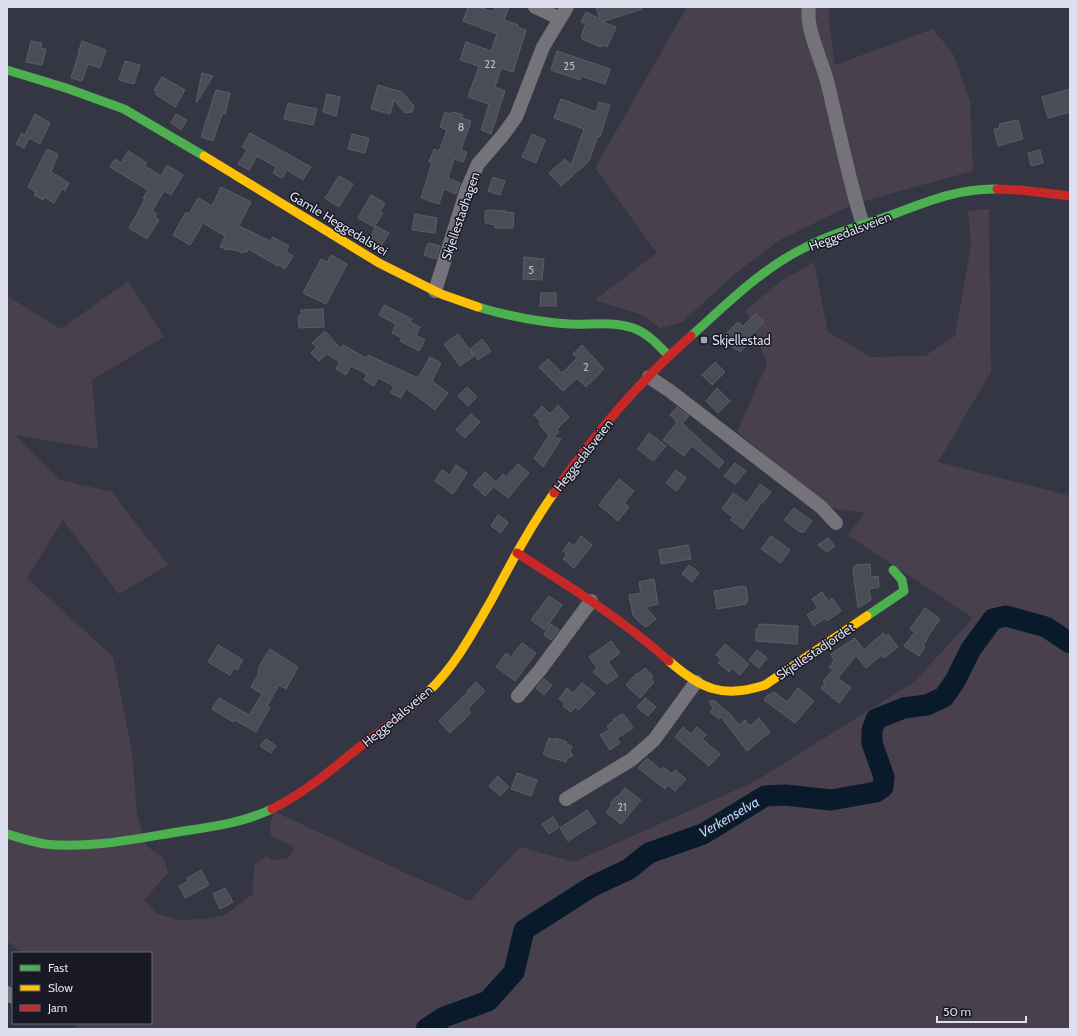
<svg xmlns="http://www.w3.org/2000/svg" width="1077" height="1036" viewBox="0 0 1077 1036" font-family="Cabin,sans-serif">
	<rect width="100%" height="100%" fill="#353643"/>
	<!-- green -->
	<g fill="#49404d">
		<polygon points="687,7 830,7 828,15 835,65 933,29 953,54 970,101 973,171 853,204 778,241 736,273 682,322 660,328 642,315 595,300 657,253 595,168"/>
		<polygon points="989,209 991,372 938,462 1070,496 1070,1029 73,1029 79,1023 151,1023 151,953 21,953 7,941 7,296 61,329 128,281 164,337 92,380 98,449 15,435 60,480 112,492 168,565 119,594 63,520 27,578 113,657 132,751 137,814 146,846 164,858 168,873 144,900 158,914 180,920 204,919 223,916 252,895 253,891 254,865 267,856 271,860 287,859 294,850 291,845 280,841 271,835 270,822 275,813 280,814 412,876 470,901 520,847 574,862 754,782 914,682 973,618 848,535 865,513 832,508 737,432 767,364 746,310 781,281 814,262 828,332 871,357 925,356 955,336 971,246 968,211"/>
	</g>
	<g fill="none" stroke-linecap="round" stroke-linejoin="round">
		<!-- river -->
		<polyline stroke="#091a2a" stroke-width="21" points="426,1029 444,1017 488,1001 514,972 524,930 591,887 629,869 649,853 703,834 765,796 785,795 831,800 876,792 883,787 884,777 872,743 872,730 876,719 904,708 927,705 944,697 955,681 971,649 993,619 1006,616 1046,627 1070,643"/>
	</g>
	<!-- building -->
	<g fill="#4a4c56" stroke="#5b5e69">
		<polygon points="468,7 479,7 493,12 495,7 509,7 504,20 518,25 517,27 526,30 513,72 501,68 495,87 505,91 491,134 481,130 489,104 468,97 479,66 460,60 466,42 491,51 497,34 463,21"/>
		<polygon points="596,7 642,7 642,9 602,22 616,27 607,47 602,45 601,47 582,39 582,36 581,36 586,24 581,22 586,12 600,19"/>
		<polygon points="31,41 42,43 40,48 46,49 42,65 26,62"/>
		<polygon points="82,41 106,50 100,68 88,64 82,81 71,78 79,53 78,53"/>
		<polygon points="557,51 610,69 605,84 581,76 580,80 551,70"/>
		<polygon points="125,61 140,65 134,84 119,80"/>
		<polygon points="202,73 213,76 197,102 196,102"/>
		<polygon points="162,77 185,90 175,107 155,94 157,91 154,90"/>
		<polygon points="378,85 402,92 414,106 412,112 405,113 394,100 390,114 371,109"/>
		<polygon points="1070,89 1070,112 1048,118 1042,97"/>
		<polygon points="216,90 230,93 225,114 222,114 213,141 201,137"/>
		<polygon points="327,94 340,97 336,116 323,112"/>
		<polygon points="561,99 596,112 599,102 610,105 600,137 598,136 589,161 561,186 549,173 565,159 571,165 584,129 554,118"/>
		<polygon points="288,103 317,109 313,125 284,119"/>
		<polygon points="445,112 452,114 453,112 463,115 462,118 471,121 461,150 467,152 463,162 454,159 448,178 460,183 456,194 444,189 439,204 421,198 432,163 429,162 434,149 439,151 447,130 440,127"/>
		<polygon points="35,114 50,123 40,144 29,138 24,148 16,144 22,133 25,135"/>
		<polygon points="176,114 187,120 181,130 171,123"/>
		<polygon points="1018,120 1023,139 998,146 994,129 1000,128 999,124"/>
		<polygon points="250,133 311,167 303,180 287,170 282,178 273,173 276,167 257,156 249,170 238,164 247,150 242,147"/>
		<polygon points="352,134 369,138 365,153 348,149"/>
		<polygon points="532,134 545,140 536,163 522,157"/>
		<polygon points="47,149 58,154 51,172 69,183 65,191 62,189 54,203 44,197 43,200 34,195 36,192 28,187"/>
		<polygon points="1040,150 1043,163 1031,166 1028,153"/>
		<polygon points="128,151 147,163 145,166 161,176 167,165 183,175 171,195 164,191 152,211 157,214 155,217 159,220 147,239 129,228 145,199 143,198 148,190 110,167 115,159 121,163"/>
		<polygon points="339,176 353,184 339,207 325,198"/>
		<polygon points="493,177 505,181 500,195 488,191"/>
		<polygon points="221,187 251,202 239,226 270,241 273,237 289,246 286,252 293,256 285,269 279,265 278,266 248,249 247,252 244,251 244,253 230,249 229,250 220,247 225,236 203,223 190,245 173,235 186,212 189,214 198,198 212,206"/>
		<polygon points="371,195 385,203 380,212 383,213 374,227 358,218"/>
		<polygon points="489,210 506,211 505,212 514,213 513,228 495,228 495,225 485,223 485,211"/>
		<polygon points="415,214 437,218 435,233 412,230"/>
		<polygon points="376,226 389,233 381,246 369,239"/>
		<polygon points="428,243 440,246 436,259 424,255"/>
		<polygon points="331,255 347,264 326,304 303,293 321,259 327,262"/>
		<polygon points="524,257 544,259 542,280 523,279"/>
		<polygon points="541,293 556,293 556,306 540,306"/>
		<polygon points="384,305 412,319 410,322 420,327 416,335 425,340 419,351 400,341 402,338 392,333 396,324 379,315"/>
		<polygon points="323,309 324,327 299,328 298,316 301,316 301,310"/>
		<polygon points="755,314 764,322 744,342 747,345 740,352 737,349 736,350 723,337 738,322 743,326"/>
		<polygon points="325,331 341,349 343,345 366,358 368,355 418,378 430,357 441,363 432,381 448,393 435,410 406,388 401,398 391,393 394,386 378,378 374,386 364,380 367,374 351,366 346,375 336,369 340,362 327,354 319,361 311,353 317,347 312,343"/>
		<polygon points="458,334 474,356 460,366 444,344"/>
		<polygon points="482,339 491,351 478,360 470,349"/>
		<polygon points="582,345 604,369 586,387 577,378 563,391 539,367 548,359 562,373 577,358 573,354"/>
		<polygon points="715,362 725,372 712,385 702,375"/>
		<polygon points="467,387 477,397 468,406 458,396"/>
		<polygon points="717,388 730,401 718,413 706,401"/>
		<polygon points="558,405 569,417 557,429 559,432 553,437 561,439 543,467 534,458 549,436 539,424 541,422 534,415 542,406 550,414"/>
		<polygon points="677,407 689,416 682,423 724,462 719,468 692,446 684,456 663,440 677,422 670,415"/>
		<polygon points="471,414 480,422 465,438 456,430"/>
		<polygon points="649,433 666,446 653,461 638,449"/>
		<polygon points="735,463 746,471 735,484 724,476"/>
		<polygon points="518,464 529,473 508,498 494,487 485,496 473,485 485,472 496,482 503,474 506,477"/>
		<polygon points="456,465 467,473 453,494 435,481 442,470 450,475"/>
		<polygon points="676,470 686,478 677,491 666,483"/>
		<polygon points="619,479 634,491 624,503 629,507 618,521 599,505"/>
		<polygon points="760,484 771,492 763,503 762,502 743,529 731,520 733,517 722,509 733,493 747,503"/>
		<polygon points="794,508 812,521 804,532 800,532 784,520"/>
		<polygon points="498,515 508,522 501,533 491,526"/>
		<polygon points="581,536 592,545 574,568 563,559 567,554 563,551 569,542 574,546"/>
		<polygon points="771,536 790,550 781,563 761,549"/>
		<polygon points="828,538 835,546 827,552 818,545"/>
		<polygon points="688,545 691,559 661,564 659,550"/>
		<polygon points="870,564 871,577 878,576 879,587 869,589 871,600 858,608 853,569 855,565"/>
		<polygon points="689,565 699,573 692,582 682,574"/>
		<polygon points="654,579 658,604 646,607 656,619 646,627 639,622 633,615 629,595 641,593 639,582"/>
		<polygon points="743,586 744,587 746,587 748,602 745,602 746,604 717,609 714,591"/>
		<polygon points="822,592 828,601 832,598 841,611 827,621 825,618 814,626 807,615 818,608 812,599"/>
		<polygon points="549,596 562,605 545,630 531,620"/>
		<polygon points="925,608 940,619 926,639 927,640 923,645 925,647 919,656 904,646 915,632 910,629"/>
		<polygon points="551,624 559,630 551,640 544,635"/>
		<polygon points="759,624 798,626 797,644 756,641 756,629 759,629"/>
		<polygon points="883,633 886,636 888,634 898,647 884,658 882,655 866,668 856,655 838,678 851,688 839,703 821,688 825,683 823,682 833,670 829,667 834,661 831,654 855,638 864,650"/>
		<polygon points="611,641 620,653 608,662 618,676 607,684 593,672 597,668 589,657"/>
		<polygon points="522,643 536,653 515,681 496,667 506,653 511,657"/>
		<polygon points="725,644 749,664 740,675 732,668 729,672 718,663 721,660 716,655"/>
		<polygon points="218,645 243,660 237,670 234,668 230,675 208,662"/>
		<polygon points="270,649 298,667 286,689 279,685 267,706 270,708 256,732 235,720 233,722 212,709 219,698 249,715 262,694 251,687 259,673 258,673 260,665"/>
		<polygon points="757,650 767,658 759,668 749,660"/>
		<polygon points="645,668 653,676 651,679 654,682 640,698 626,685 637,673 638,674"/>
		<polygon points="544,679 552,685 544,695 536,688"/>
		<polygon points="476,682 485,691 468,709 471,713 450,733 439,721 468,692 467,691"/>
		<polygon points="582,683 595,693 579,710 575,707 571,712 563,706 565,703 559,699 567,688 573,693"/>
		<polygon points="798,688 814,701 795,723 764,700 767,696 774,692 787,702"/>
		<polygon points="645,698 656,707 648,716 637,707"/>
		<polygon points="711,700 715,701 732,716 739,725 745,720 750,726 759,718 770,732 747,751 721,717 719,719 710,712 713,708 709,702"/>
		<polygon points="622,714 626,717 633,728 617,738 620,743 610,750 600,735 609,730 607,726 614,721 613,720"/>
		<polygon points="683,727 691,734 697,727 706,735 702,739 720,754 709,766 675,737"/>
		<polygon points="549,738 556,740 556,738 567,742 566,744 572,746 570,751 573,756 567,758 566,762 549,757 543,754"/>
		<polygon points="266,739 276,746 271,753 260,746"/>
		<polygon points="647,758 661,770 663,767 672,774 675,770 686,779 675,791 668,785 665,789 638,768"/>
		<polygon points="517,773 537,780 531,796 511,789"/>
		<polygon points="498,776 509,787 500,796 489,786"/>
		<polygon points="625,788 641,800 621,824 606,812 612,805 610,804 617,796 618,797"/>
		<polygon points="587,810 596,823 568,841 560,828"/>
		<polygon points="553,817 559,827 549,834 542,824"/>
		<polygon points="201,870 209,885 185,898 179,886 188,881 187,878"/>
		<polygon points="225,888 233,902 220,909 213,894"/>
	</g>
	<g fill="none" stroke-linecap="round" stroke-linejoin="round">
		<!-- street -->
		<g stroke="#747379" stroke-width="14">
			<polyline points="535,7 559,18"/>
			<path d="M809,7C805,27 822,61 827,81C839,129 848,178 863,225"/>
			<polyline points="435,291 467,189 478,164 503,135 516,117 543,47 567,7"/>
			<polyline points="649,377 670,391 821,507 836,523"/>
			<polyline points="518,696 540,670 591,601"/>
			<polyline points="566,799 631,760 654,740 696,682"/>
			<polyline points="7,993 13,997"/>
		</g>
		<!-- fast -->
		<g stroke="#4caf50" stroke-width="9">
			<polyline points="7,70 66,88 124,109 204,156"/>
			<path d="M478,307C508,316 538,322 569,324C590,325 612,321 633,328C648,333 658,345 669,356"/>
			<path d="M691,336C727,304 762,268 806,247C834,232 865,225 894,214C928,201 960,188 997,189"/>
			<polyline points="867,616 904,591 902,580 893,570"/>
			<path d="M7,834C20,838 32,842 45,844C89,849 135,839 178,832C210,827 243,823 272,809"/>
		</g>
		<!-- slow -->
		<g stroke="#ffc107" stroke-width="9">
			<polyline points="204,156 379,263 441,294 478,307"/>
			<path d="M669,661C701,689 723,699 765,685L867,616"/>
			<path d="M428,692C456,665 473,632 492,599C511,563 530,527 554,493"/>
		</g>
		<!-- jam -->
		<g stroke="#c62828" stroke-width="9">
			<polyline points="997,189 1020,190 1070,196"/>
			<path d="M554,493C593,436 638,382 691,336"/>
			<path d="M517,553C569,586 623,620 669,661"/>
			<path d="M272,809C304,793 330,771 357,749C381,730 406,713 428,692"/>
		</g>
	</g>
	<!-- markers -->
	<rect fill="#a2a3b2" stroke="#191925" stroke-width="1.5" x="700" y="336" width="8" height="8" rx="2"/>
	<g text-anchor="middle" dominant-baseline="central" stroke-width="3" stroke-linejoin="round" paint-order="stroke">
		<!-- number labels -->
		<g font-size="11" fill="#b8bac8">
			<text x="490" y="64">22</text>
			<text x="569" y="66">25</text>
			<text x="461" y="127">8</text>
			<text x="531" y="270">5</text>
			<text x="586" y="367">2</text>
			<text x="622" y="807">21</text>
		</g>
		<!-- street labels -->
		<g font-size="13" fill="#dddeee" stroke="#191925">
			<text transform="translate(460 216) rotate(-71)">Skjellestadhagen</text>
			<text transform="translate(339 223) rotate(31)">Gamle Heggedalsvei</text>
			<text transform="translate(850 231) rotate(-21)">Heggedalsveien</text>
			<text transform="translate(583 455) rotate(-52)">Heggedalsveien</text>
			<text transform="translate(815 651) rotate(-34)">Skjellestadjordet</text>
			<text transform="translate(397 716) rotate(-40)">Heggedalsveien</text>
		</g>
		<!-- poi labels -->
		<g font-size="13" fill="#dddeee" stroke="#191925" text-anchor="start">
			<text x="712" y="340">Skjellestad</text>
		</g>
		<!-- water labels -->
		<g font-size="14" font-style="italic" fill="#aad5fc" stroke="#191925">
			<text transform="translate(729 817) rotate(-30)">Verkenselva</text>
		</g>
	</g>
	<!-- border -->
	<rect width="1077" height="1036" fill="none" stroke="#dddeee" stroke-width="16"/>
	<!-- legend -->
	<rect x="12" y="952" width="140" height="72" fill="#191925" stroke="#676875"/>
	<rect x="20" y="965" width="20" height="6" fill="#4caf50" stroke="#676875"/>
	<text x="48" y="972" font-size="12" fill="#dddeee">Fast</text>
	<rect x="20" y="985" width="20" height="6" fill="#ffc107" stroke="#676875"/>
	<text x="48" y="992" font-size="12" fill="#dddeee">Slow</text>
	<rect x="20" y="1005" width="20" height="6" fill="#c62828" stroke="#676875"/>
	<text x="48" y="1012" font-size="12" fill="#dddeee">Jam</text>
	<!-- scale -->
	<path d="M937 1016v6h89v-6" fill="none" stroke="#dddeee" stroke-width="2"/>
	<text x="943" y="1016" font-size="12" fill="#dddeee" stroke="#191925" stroke-width="3" paint-order="stroke">50 m</text>
</svg>
